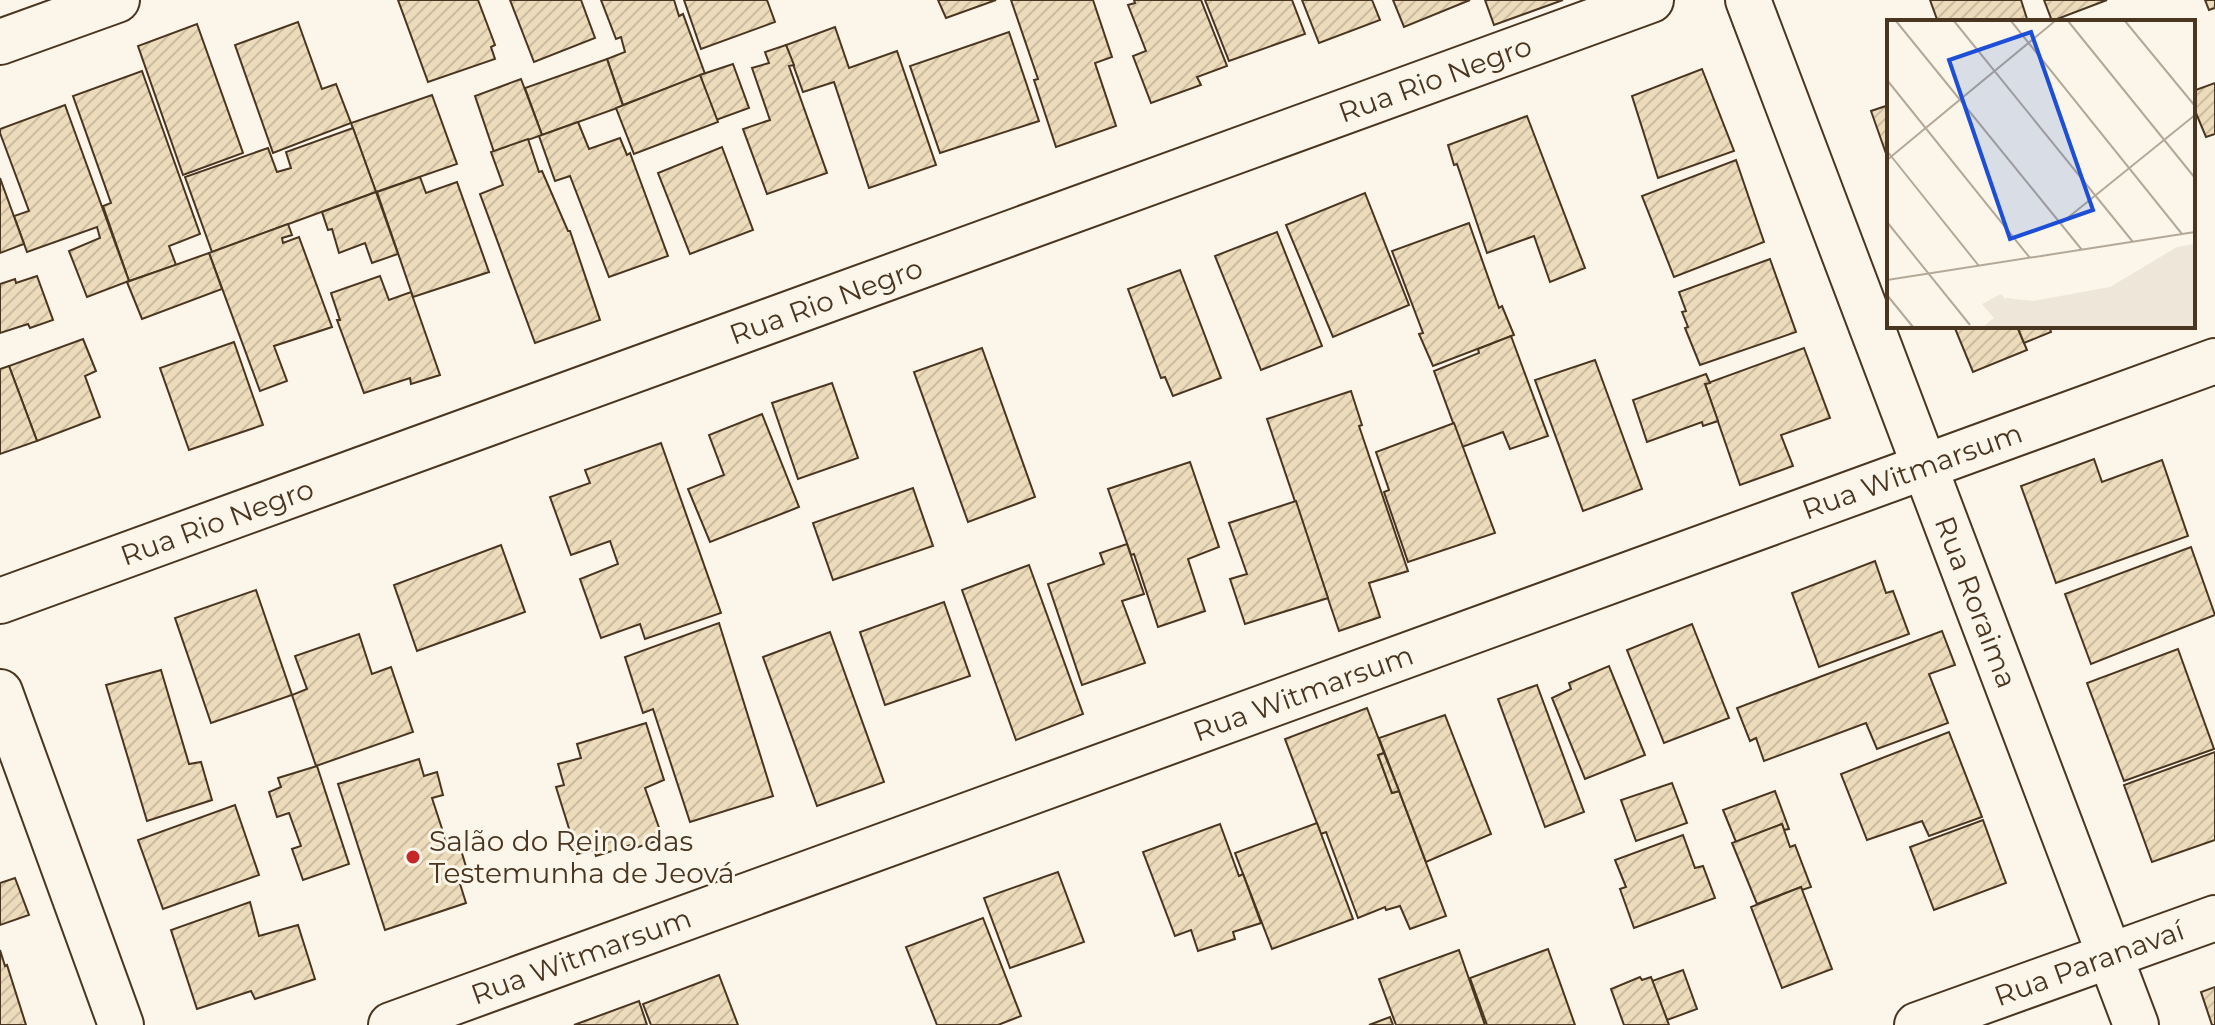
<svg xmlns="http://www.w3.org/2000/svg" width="2215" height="1025" viewBox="0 0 2215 1025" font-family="Montserrat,sans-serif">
	<defs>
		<pattern id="building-hatch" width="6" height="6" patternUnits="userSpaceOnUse" patternTransform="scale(2)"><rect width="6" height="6" fill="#ecdcbc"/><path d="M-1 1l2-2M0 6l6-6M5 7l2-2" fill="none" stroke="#ccbda1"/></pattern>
	</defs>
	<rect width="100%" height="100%" fill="#fbf6e9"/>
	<!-- building -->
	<g fill="url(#building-hatch)" stroke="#4a3520" stroke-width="2">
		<polygon points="398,0 478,0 495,45 491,47 495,59 428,82"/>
		<polygon points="510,0 581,0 595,38 534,62"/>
		<polygon points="601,0 674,0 679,16 683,14 705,74 623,105 607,59 625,52 621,37 616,39"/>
		<polygon points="684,0 767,0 775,22 701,49"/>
		<polygon points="938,0 996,0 946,18"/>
		<polygon points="1011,0 1093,0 1112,57 1095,63 1116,126 1056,147 1034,80 1038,79"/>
		<polygon points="1134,0 1201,0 1227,66 1197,77 1201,85 1151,103 1133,56 1146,51 1128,5 1135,3"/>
		<polygon points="1205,0 1292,0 1305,34 1229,61"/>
		<polygon points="1302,0 1372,0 1380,20 1319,43"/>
		<polygon points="1393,0 1470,0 1404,27"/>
		<polygon points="1485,0 1563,0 1494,25"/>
		<polygon points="1930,0 2021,0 2028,22 1938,22"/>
		<polygon points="2044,0 2107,0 2052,21"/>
		<polygon points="2205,0 2215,0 2215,8 2209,10"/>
		<polygon points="298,22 322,89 336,84 351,123 273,153 235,45"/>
		<polygon points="197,24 243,153 183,175 138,46"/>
		<polygon points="835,27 849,68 897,51 936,165 869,188 834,82 803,92 786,45"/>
		<polygon points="1009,32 1039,121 940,153 910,66"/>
		<polygon points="786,45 794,65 789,66 827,173 767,194 743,129 770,120 752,68 769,63 765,52"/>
		<polygon points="607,59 623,106 542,135 525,88"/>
		<polygon points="733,64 749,108 716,120 700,75"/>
		<polygon points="1702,69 1734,151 1658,178 1632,96"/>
		<polygon points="142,71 200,234 169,246 176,265 129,281 103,206 111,203 73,96"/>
		<polygon points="700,75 718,122 634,154 616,108"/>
		<polygon points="521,79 542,135 494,152 475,96"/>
		<polygon points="2215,83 2215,134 2206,137 2193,106 2193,91"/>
		<polygon points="432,95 457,164 376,192 351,123"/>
		<polygon points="65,105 129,281 87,297 69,251 100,238 97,227 27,252 14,216 29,211 0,133 0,129"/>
		<polygon points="1889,105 1889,162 1871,111"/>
		<polygon points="1527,116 1585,268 1550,282 1534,236 1487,253 1457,164 1454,165 1448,145"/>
		<polygon points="578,122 589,149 620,138 627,155 630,153 668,256 609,277 570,176 555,181 539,136"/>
		<polygon points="353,128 376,192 212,252 185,177 268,148 277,172 291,168 286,152"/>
		<polygon points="528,139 539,172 542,171 568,231 570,231 600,320 535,343 480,194 503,185 491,152"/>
		<polygon points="722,147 753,230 690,254 658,173"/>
		<polygon points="1736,160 1764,242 1674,277 1642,196"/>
		<polygon points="420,177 426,193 457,182 489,272 413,297 377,192"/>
		<polygon points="0,178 24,244 0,253"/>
		<polygon points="376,192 398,254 372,263 365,243 339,253 332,229 328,230 322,212"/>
		<polygon points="1365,193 1409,305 1333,337 1286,225"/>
		<polygon points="1469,223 1499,308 1502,306 1514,335 1433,366 1419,334 1423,333 1392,251"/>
		<polygon points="288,224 292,235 282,238 283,243 299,237 332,327 274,346 287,381 260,391 209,253"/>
		<polygon points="1277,232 1322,346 1261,370 1215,256"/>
		<polygon points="209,253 222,289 142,319 127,282"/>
		<polygon points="1770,259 1796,332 1700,365 1685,328 1688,327 1682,312 1686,311 1679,292"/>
		<polygon points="1180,270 1221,378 1173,396 1165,377 1161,378 1128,289"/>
		<polygon points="37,276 53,320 30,328 28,324 0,333 0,284 15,279 16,283"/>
		<polygon points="380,276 389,300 411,292 440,375 411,384 410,378 364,393 337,320 340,320 331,293"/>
		<polygon points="1954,326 2017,326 2027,350 1973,372"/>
		<polygon points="2017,326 2049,326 2051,332 2024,343"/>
		<polygon points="1511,336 1548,436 1510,449 1503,432 1462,447 1434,371 1479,353 1478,349"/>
		<polygon points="83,339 96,371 85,376 100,417 37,441 9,366"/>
		<polygon points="234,342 263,425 189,450 160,368"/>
		<polygon points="982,348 1035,497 968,522 914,372"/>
		<polygon points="1804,348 1830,418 1781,435 1793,466 1740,485 1705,384"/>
		<polygon points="1595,360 1642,489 1583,511 1535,380"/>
		<polygon points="9,366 37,441 0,454 0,369"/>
		<polygon points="1706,374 1710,383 1705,384 1718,421 1703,426 1702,422 1647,442 1633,400"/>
		<polygon points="832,383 858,458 798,479 772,403"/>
		<polygon points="1351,391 1362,425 1359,426 1408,571 1369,583 1380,617 1339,631 1267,419"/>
		<polygon points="762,414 799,507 710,542 688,489 724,475 709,435"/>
		<polygon points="1454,423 1495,533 1408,562 1384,492 1389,490 1376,452"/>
		<polygon points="661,443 721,613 645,639 640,624 601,638 580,579 618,564 610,541 571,555 550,497 590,483 585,470"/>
		<polygon points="2094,459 2102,482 2162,460 2188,536 2056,583 2021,486"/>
		<polygon points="1190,462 1219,547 1188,559 1205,611 1158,627 1134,554 1131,555 1108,489"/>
		<polygon points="913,488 933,546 833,580 813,523"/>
		<polygon points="1296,501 1328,598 1245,624 1230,579 1247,574 1229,523"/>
		<polygon points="1127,544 1144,594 1122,601 1145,663 1082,685 1048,584 1104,564 1100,553"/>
		<polygon points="501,545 525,612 417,651 394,585"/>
		<polygon points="2191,547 2215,615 2091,664 2065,594"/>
		<polygon points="1875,561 1886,593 1893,591 1909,634 1819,667 1792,593"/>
		<polygon points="1029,565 1083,714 1016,740 962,590"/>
		<polygon points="256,590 292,695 211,723 175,618"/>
		<polygon points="944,602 970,676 885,705 860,632"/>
		<polygon points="719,623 773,796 690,822 653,709 643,713 625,657"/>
		<polygon points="1692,624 1729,718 1664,743 1627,650"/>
		<polygon points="1942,631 1955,665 1929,674 1948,723 1877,749 1866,723 1764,761 1756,738 1750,741 1737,708"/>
		<polygon points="830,632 884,782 817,806 763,657"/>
		<polygon points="359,634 372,674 391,667 413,732 316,766 292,695 307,689 295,656"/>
		<polygon points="2178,649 2214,749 2124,781 2087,683"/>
		<polygon points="1609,666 1645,755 1585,779 1552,698 1571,689 1569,683"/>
		<polygon points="161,670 189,764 201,762 212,800 147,821 106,685"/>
		<polygon points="1537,685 1584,812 1545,827 1498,699"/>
		<polygon points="1367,708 1384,753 1378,755 1392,793 1399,791 1446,916 1410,929 1400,906 1386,910 1385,907 1358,918 1326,832 1321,834 1285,739"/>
		<polygon points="1445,715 1491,834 1426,862 1379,738"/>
		<polygon points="646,723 664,780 645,788 663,839 635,848 634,844 596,856 594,850 577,854 556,787 564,785 558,764 581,758 577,744"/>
		<polygon points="1949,732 1982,817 1929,836 1922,821 1867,840 1841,774"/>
		<polygon points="2215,752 2215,840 2152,862 2124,785"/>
		<polygon points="1384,753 1399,791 1392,793 1378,755"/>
		<polygon points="419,759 424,776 437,772 443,795 432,798 447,844 458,840 467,870 457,874 466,903 385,930 338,784"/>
		<polygon points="317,766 349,864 303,880 292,849 301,846 289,813 277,817 269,792 281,787 278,778"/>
		<polygon points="1672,783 1687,823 1636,841 1621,800"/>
		<polygon points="1775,791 1789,829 1784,830 1782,824 1736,842 1723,810"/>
		<polygon points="235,805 259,875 163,909 138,840"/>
		<polygon points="1983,820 2006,883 1934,910 1910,847"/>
		<polygon points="1317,823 1353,919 1272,949 1235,853"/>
		<polygon points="1220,824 1239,876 1243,874 1261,923 1233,932 1235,939 1198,951 1191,930 1175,936 1143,852"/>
		<polygon points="1782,824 1790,847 1795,845 1811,887 1802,890 1801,887 1757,904 1732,843"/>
		<polygon points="1683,835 1695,868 1703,866 1715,898 1634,928 1620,889 1626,887 1615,860"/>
		<polygon points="1058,872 1084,942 1010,968 984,898"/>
		<polygon points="15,878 29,915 0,925 0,883"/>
		<polygon points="1801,887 1832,969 1782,988 1751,907"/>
		<polygon points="250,902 259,936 298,925 315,979 255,999 251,991 197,1009 171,930"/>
		<polygon points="983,918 1021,1016 998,1025 937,1025 906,947"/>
		<polygon points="1548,949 1575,1025 1487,1025 1470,978"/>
		<polygon points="0,950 5,966 7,965 26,1025 0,1025"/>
		<polygon points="1459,950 1485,1025 1396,1025 1379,979"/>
		<polygon points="1683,970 1697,1009 1667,1020 1652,981"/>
		<polygon points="719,975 738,1025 651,1025 643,1004"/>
		<polygon points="1640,977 1642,980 1651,977 1669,1025 1624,1025 1611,989"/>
		<polygon points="2215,987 2215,1025 2212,1025 2201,992"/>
		<polygon points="639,1001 647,1025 574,1025"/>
		<polygon points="1390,1017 1393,1025 1369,1025"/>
	</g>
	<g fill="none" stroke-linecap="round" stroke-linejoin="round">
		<defs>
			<g id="minor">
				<polyline points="1748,0 2136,1025"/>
				<polyline points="0,42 117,0"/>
				<polyline points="0,601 1651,0"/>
				<polyline points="0,692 121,1025"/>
				<polyline points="391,1025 2215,361"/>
				<polyline points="1917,1025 2215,918"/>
			</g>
		</defs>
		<!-- minor casing -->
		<use href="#minor" stroke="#4a3520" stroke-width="48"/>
		<!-- minor -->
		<use href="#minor" stroke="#fbf6e9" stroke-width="44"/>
	</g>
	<!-- markers -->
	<circle fill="#c62828" stroke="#fbf6e9" stroke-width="3" cx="413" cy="857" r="8"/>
	<g text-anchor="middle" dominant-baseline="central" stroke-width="6" stroke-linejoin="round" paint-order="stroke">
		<!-- street labels -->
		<g font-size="28" fill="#4a3520" stroke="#fbf6e9">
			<text transform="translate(1435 79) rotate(-20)">Rua Rio Negro</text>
			<text transform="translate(826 301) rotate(-20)">Rua Rio Negro</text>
			<text transform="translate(1912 471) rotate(-20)">Rua Witmarsum</text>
			<text transform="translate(217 522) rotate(-20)">Rua Rio Negro</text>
			<text transform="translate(1976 602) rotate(69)">Rua Roraima</text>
			<text transform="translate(1303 693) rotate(-20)">Rua Witmarsum</text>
			<text transform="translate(581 956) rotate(-20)">Rua Witmarsum</text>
			<text transform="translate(2089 963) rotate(-20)">Rua Paranavaí</text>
		</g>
		<!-- poi labels -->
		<g font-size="28" fill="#4a3520" stroke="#fbf6e9" text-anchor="start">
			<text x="429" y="841">Salão do Reino das<tspan x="429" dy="32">Testemunha de Jeová</tspan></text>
		</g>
	</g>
	<!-- overview -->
	<g transform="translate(1887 20)">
		<rect width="308" height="308" fill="#fbf6e9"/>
		<path d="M308,224V307H136L118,278L146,281L223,267L290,227Z" fill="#ede6d9"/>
		<path d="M114,274L138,304L136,307H96L107,298L95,284Z" fill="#ede6d9"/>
		<path fill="none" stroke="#b4a999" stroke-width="2" d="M9,1L195,230M67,1L246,222M124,1L295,214M181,1L308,158M238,1L308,86M0,60L143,238M0,131L92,246M0,140L168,1M0,202L83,305M173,204L308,95M0,260L308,212M0,275L26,307"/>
		<path fill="#1d4ed8" fill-opacity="0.15" stroke="#1d4ed8" stroke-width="4" d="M144,12L206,190L123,219L62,40Z"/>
		<rect width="308" height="308" fill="none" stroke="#4a3520" stroke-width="4"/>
	</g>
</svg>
